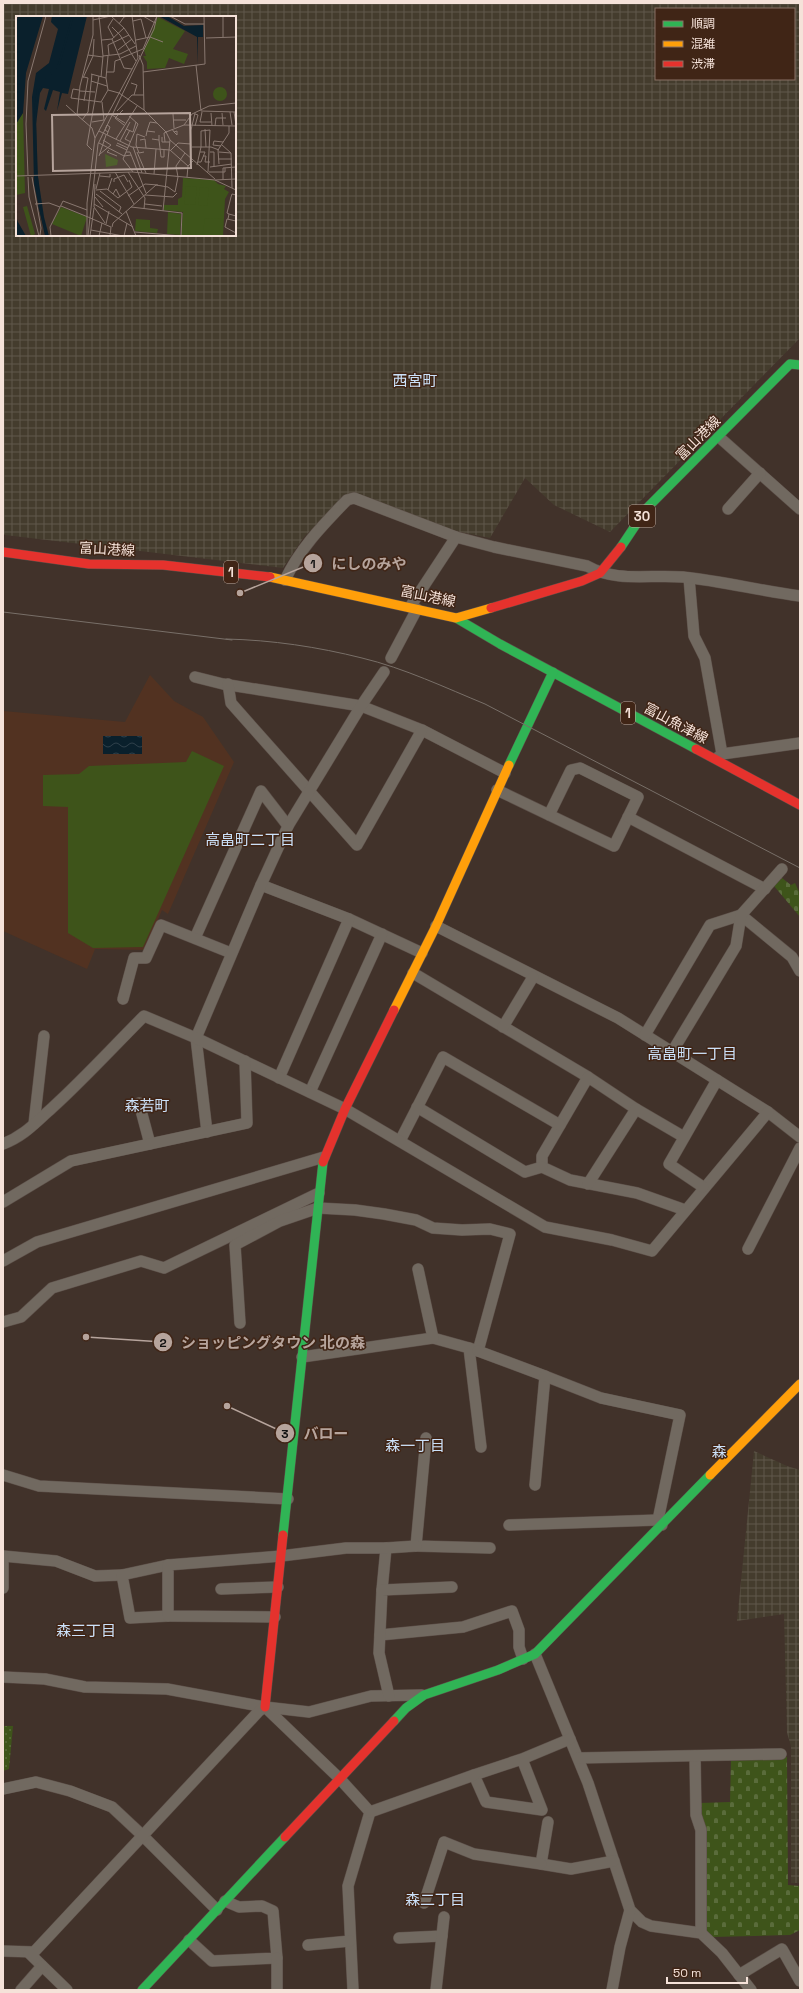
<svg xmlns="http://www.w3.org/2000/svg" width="803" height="1993" viewBox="0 0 803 1993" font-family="'Space Grotesk','Noto Sans JP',sans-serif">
	<defs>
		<pattern id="industrial-grid" width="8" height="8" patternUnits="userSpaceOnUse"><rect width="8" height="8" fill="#443c2d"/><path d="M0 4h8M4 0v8" fill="none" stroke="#60584b"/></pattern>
		<pattern id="grass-dots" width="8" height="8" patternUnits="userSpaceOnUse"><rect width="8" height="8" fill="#3e541a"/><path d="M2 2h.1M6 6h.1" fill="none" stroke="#5a6c3b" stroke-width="1.8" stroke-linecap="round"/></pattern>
		<pattern id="cemetery-stones" width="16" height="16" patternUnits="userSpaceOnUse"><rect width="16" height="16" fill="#3e541a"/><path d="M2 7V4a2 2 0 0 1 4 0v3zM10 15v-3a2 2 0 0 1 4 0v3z" fill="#5a6c3b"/></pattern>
		<pattern id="water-waves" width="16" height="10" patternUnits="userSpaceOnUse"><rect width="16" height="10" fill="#0a202c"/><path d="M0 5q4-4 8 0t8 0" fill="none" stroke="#2e404a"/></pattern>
	</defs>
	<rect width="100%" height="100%" fill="#41322a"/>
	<!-- built -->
	<polygon fill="#523221" points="150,675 174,701 203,717 234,762 168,914 162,910 145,950 95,949 87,969 3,931 3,711 125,722"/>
	<!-- industrial -->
	<g fill="url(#industrial-grid)" fill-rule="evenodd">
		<path d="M3,3H800V338L610,532L554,505L525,478L490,538L460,532L401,514L342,499L304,537L283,568L5,535L3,533ZM656,9H794V79H656ZM17,17H235V235H17Z"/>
		<polygon points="754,1451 787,1466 800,1470 800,1883 791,1883 791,1746 787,1733 784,1614 737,1621"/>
	</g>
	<!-- grass -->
	<polygon fill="url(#grass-dots)" points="3,1726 13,1726 9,1769 3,1771"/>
	<!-- cemetery -->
	<g fill="url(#cemetery-stones)">
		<polygon points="782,878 791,885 795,883 800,894 800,917 774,886"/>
		<polygon points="787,1757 788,1885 800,1886 800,1930 790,1935 712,1937 703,1931 699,1803 730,1802 731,1758"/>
	</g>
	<!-- garden -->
	<polygon fill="#3e541a" points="192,751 224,766 143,947 93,948 68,933 68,807 43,806 43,775 79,774 89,766 186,762"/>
	<!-- water -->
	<rect fill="url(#water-waves)" x="103" y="736" width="39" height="18"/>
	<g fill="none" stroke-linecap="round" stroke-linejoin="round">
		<defs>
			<g id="street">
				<polyline points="719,437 800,509"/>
				<polyline points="728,509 760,473"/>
				<polyline points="689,578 694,636 705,658 722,754"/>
				<path d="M285,580C300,548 323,525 347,500L354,498L456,537L494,547L587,566C617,583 650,574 683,577C722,581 761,591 800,596"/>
				<polyline points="410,607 456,537"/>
				<polyline points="391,658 417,609"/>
				<polyline points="195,677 223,684 361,706 422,730 505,773"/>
				<polyline points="228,684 231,703 357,845 422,730"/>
				<polyline points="717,758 722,754 800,743"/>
				<polyline points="497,790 614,846 638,797 580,768 571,770 549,815"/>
				<polyline points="628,817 765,889"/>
				<polyline points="261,885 349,919 422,953"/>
				<polyline points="436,926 618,1018 768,1112 800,1137"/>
				<polyline points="195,938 261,791 288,826"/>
				<polyline points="413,973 588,1077 636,1109 684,1137"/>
				<polyline points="123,999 134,958 146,958 161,925 231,953"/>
				<polyline points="503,1027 533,977"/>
				<polyline points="645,1035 710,925 741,915 792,957 800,971"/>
				<polyline points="672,1052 736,946 741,915 782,869"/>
				<polyline points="588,1077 542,1156 542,1167 570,1180 637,1193 685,1210"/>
				<polyline points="279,1078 349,919"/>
				<polyline points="310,1092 382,934"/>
				<polyline points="139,1103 150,1144"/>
				<polyline points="417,1107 525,1172 542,1167"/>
				<polyline points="34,1124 44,1036"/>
				<polyline points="207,1132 196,1038 261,885 288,826 361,706 384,672"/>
				<polyline points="400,1141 443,1057 560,1125"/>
				<path d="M3,1144C24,1136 35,1123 52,1108C84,1079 113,1047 144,1016L196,1038L345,1109L545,1227L612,1240L652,1251L768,1112"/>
				<polyline points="588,1184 636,1109"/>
				<polyline points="703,1187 669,1164 717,1080"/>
				<polyline points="3,1202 71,1161 247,1123 245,1061"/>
				<polyline points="748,1249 800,1148"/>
				<polyline points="3,1261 37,1242 324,1157"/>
				<polyline points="3,1322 21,1317 52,1288 141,1261 164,1268 319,1193"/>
				<polyline points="240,1323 235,1245 280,1221 318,1208 355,1210 384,1214 416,1220 433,1228 462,1230 490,1229 510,1234 478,1351 469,1348"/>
				<polyline points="433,1338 469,1348 481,1447"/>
				<polyline points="478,1351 545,1376 535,1485"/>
				<polyline points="302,1357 433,1338 418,1269"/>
				<polyline points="545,1376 601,1398 680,1415 658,1520 662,1525"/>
				<polyline points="426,1438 416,1546 490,1548"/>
				<polyline points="3,1475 39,1486 288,1499"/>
				<polyline points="509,1525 658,1520"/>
				<polyline points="3,1556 56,1561 95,1576 122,1575"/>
				<polyline points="168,1565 122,1575 130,1618 168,1616"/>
				<polyline points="3,1588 3,1556"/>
				<polyline points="221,1589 278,1587"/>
				<polyline points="382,1590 386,1548"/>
				<polyline points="275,1617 168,1616 168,1565 281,1556 346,1548 386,1548 416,1546"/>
				<polyline points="380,1635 463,1627 512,1611 519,1630 519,1647 523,1659"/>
				<polyline points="535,1654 588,1783 630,1910 642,1922 651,1926 701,1933 722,1953 751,1990"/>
				<polyline points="3,1677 45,1679 85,1687 167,1689 265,1707 309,1712 371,1696 422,1695"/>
				<polyline points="389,1696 379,1653 382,1590 452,1587"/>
				<polyline points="265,1707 340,1779 370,1812 348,1886 353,1990"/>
				<polyline points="695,1756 696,1815 701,1830 701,1933"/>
				<polyline points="578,1758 781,1754"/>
				<polyline points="522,1759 474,1775 486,1802 542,1810 522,1759 570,1739"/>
				<polyline points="3,1789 36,1782 70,1791 112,1807 143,1836 217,1910"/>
				<polyline points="370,1812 474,1775"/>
				<polyline points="548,1822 541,1864 571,1869 614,1861"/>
				<polyline points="424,1903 444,1842 474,1854 541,1864"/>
				<polyline points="399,1938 442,1936"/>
				<polyline points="189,1940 212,1961 277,1958 273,1911 262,1906 239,1907 225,1901"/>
				<polyline points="308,1945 350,1941"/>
				<polyline points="3,1951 34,1952 259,1711 265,1707"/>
				<polyline points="29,1953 67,1990"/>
				<polyline points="277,1958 277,1990"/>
				<polyline points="739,1975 782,1949 800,1981"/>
				<polyline points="21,1990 42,1966"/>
				<polyline points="436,1990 444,1917"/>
				<polyline points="612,1990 620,1947 630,1910"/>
			</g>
			<g id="fast">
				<polyline points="621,547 647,508 790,364 800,365"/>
				<polyline points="456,618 500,644 696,749"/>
				<polyline points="509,765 553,672"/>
				<polyline points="283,1535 323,1162"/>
				<polyline points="394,1721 406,1708 424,1695 498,1670 535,1654 710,1475"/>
				<polyline points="142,1990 285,1837"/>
			</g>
			<g id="slow">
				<polyline points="270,577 456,618 491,608"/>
				<polyline points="394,1010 436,926 509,765"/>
				<polyline points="710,1475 800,1384"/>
			</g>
			<g id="jam">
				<polyline points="3,552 89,564 163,565 270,577"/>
				<polyline points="491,608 582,581 600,573 621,547"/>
				<polyline points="696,749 800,805"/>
				<polyline points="323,1162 345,1109 394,1010"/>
				<polyline points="265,1707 283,1535"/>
				<polyline points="285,1837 394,1721"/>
			</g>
		</defs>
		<!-- street casing -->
		<use href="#street" stroke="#5c4f48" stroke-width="12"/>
		<!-- fast casing -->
		<use href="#fast" stroke="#5c4f48" stroke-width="10"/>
		<!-- slow casing -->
		<use href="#slow" stroke="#5c4f48" stroke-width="10"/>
		<!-- jam casing -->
		<use href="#jam" stroke="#5c4f48" stroke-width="10"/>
		<!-- street -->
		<use href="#street" stroke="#716960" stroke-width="11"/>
		<!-- fast -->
		<use href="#fast" stroke="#30b455" stroke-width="9"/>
		<!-- slow -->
		<use href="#slow" stroke="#ff9f0a" stroke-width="9"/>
		<!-- jam -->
		<use href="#jam" stroke="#e5322d" stroke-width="9"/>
		<!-- tram -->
		<g stroke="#786f68" stroke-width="1">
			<polyline points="3,612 232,640"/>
			<path d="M226,639C272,640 318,647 362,658C404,668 446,688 485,704L800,868"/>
		</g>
	</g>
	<g text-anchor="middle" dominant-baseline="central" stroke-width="3" stroke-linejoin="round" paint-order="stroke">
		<!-- shield labels -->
		<g fill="#402516" stroke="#bfa99e" stroke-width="1">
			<rect x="629" y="505" width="26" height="22" rx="3"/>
			<rect x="224" y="561" width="14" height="22" rx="3"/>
			<rect x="621" y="702" width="14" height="22" rx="3"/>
		</g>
		<g font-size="13" font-weight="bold" fill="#f5e2d9">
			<text x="642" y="516">30</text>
			<text x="231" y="572">1</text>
			<text x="628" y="713">1</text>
		</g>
		<!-- street labels -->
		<g font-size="14" fill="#f5e2d9" stroke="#402516">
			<text transform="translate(698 438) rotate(-45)">富山港線</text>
			<text transform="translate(107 549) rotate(3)">富山港線</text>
			<text transform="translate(428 596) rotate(12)">富山港線</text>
			<text transform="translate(676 723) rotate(28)">富山魚津線</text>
		</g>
		<!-- neighbourhood labels -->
		<g font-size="15" fill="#cbe1f9" stroke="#402516">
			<text x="415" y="380">西宮町</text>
			<text x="250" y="839">高畠町二丁目</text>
			<text x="692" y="1053">高畠町一丁目</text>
			<text x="147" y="1105">森若町</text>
			<text x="415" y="1445">森一丁目</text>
			<text x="719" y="1451">森</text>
			<text x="86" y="1630">森三丁目</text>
			<text x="435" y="1899">森二丁目</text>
		</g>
	</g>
	<!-- overview -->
	<g transform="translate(16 16)">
		<rect width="220" height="220" fill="#41322a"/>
		<path d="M7,97L9,177L0,179V108ZM167,162L198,164L202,168L210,170L208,173L213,176L209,183L207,220H165L167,196L148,194V189H162V183L166,181ZM11,190L19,218L15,220L7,191ZM45,191L71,201L65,220L36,208Z" fill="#3e541a"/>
		<path d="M142,1L169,15L157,33L172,38L168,48L153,42L149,52L131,53V46L127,40H130L128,34ZM197 78a7 7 0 1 1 14 0a7 7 0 1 1-14 0ZM89,138L102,144L101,149L90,151ZM170,170L181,171L179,189L168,188ZM184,171L193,172L191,190L182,189ZM152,196L165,198L164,219L151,218ZM189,202L206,203V220H186ZM120,203L134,204V212L142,213L141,217L119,215Z" fill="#3e541a"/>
		<path d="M2,0H27L10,57L7,97L0,108V7ZM36,0H71L52,78L46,77L41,95L44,76L37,74L30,95L28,93L33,73L27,72L24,77L20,108L22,161L28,201L33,220H29L18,168L16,81L20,57L33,47L42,13L35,6ZM143,0H151L168,10L187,9V21H182V48L181,21ZM0,201L2,206L10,220H0Z" fill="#0a202c"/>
		<path fill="none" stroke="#0a202c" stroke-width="2" d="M20,156L19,94L22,73L43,48L57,0M21,161L23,186M23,189L31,220"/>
		<path fill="none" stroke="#897870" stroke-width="1" d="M83,0L87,40L85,61M95,0L108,12L119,28M127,0L139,7M154,0L169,8H188M207,0V21M97,3L92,11L98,22M77,4L95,0M117,5L125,3L130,22M103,8L108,1L112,0M96,11L104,19L120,45M190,22L220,21M96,23L108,52L116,53M86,24L96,23L108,12M120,24L134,21L147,26M102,34L116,23M72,39L87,41M93,39L92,29L113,19M123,39L127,49L128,94M87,40L104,38L120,30M92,40L90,62L92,74L103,77L128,94L150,116L154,124L199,163M105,42L127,33L141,0M180,49L185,95L220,96M91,56H98L99,45L105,43M127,56L189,48L188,0M75,58L90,62M68,61L72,62L68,85M67,62L77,40L78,23M75,65L91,70M115,67L121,69L118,79M63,74L57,73L55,82L85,86M64,75L79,76M85,86L92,74M86,86L88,104M50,89L61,99M107,94L99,102L108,109M101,95L116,79H128M186,96L184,106H195M214,96L216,109M218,96L220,109M195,97L196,110M206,97L207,109M157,98L158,112M179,98L182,99L179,110M96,99L109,107M113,100L122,108L107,143L117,156M66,104L72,96L76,58M157,104H170M76,106L88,104M168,109L176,98L193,90L220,87M199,110L200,102H210M110,113L117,116L120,106M156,113L158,116L161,115V119L158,116M189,113L190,131M114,114L109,123L115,126M83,115L116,131L154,134L172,150M131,115L134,106L141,107M150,116L168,109L220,110M91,119L92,116L94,111L91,109L89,114L92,116M130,120L131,115L139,116M146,121V126H154M79,122L122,42L116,0M100,123L121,90M136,123L143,124V119M124,124L129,123L130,132M143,124L145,141H148V134M104,125L114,106M149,126L148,117L151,116M83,127L108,140L115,139M101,127L112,132M100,129L111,134M206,129L215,137L216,172M205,130L197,129L198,125L207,126M117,131L126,157M176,131H195L203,134M76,134L71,129L83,60M93,134L91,136L101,140M155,134L162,127L175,128M110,136H114L130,177M121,136L130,157M128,136L123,137L120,129L121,118L129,121M194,136H198V151M203,136L215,137M84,138L95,129L87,124M83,140L90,119M187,140H190L189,146H194M175,143V114L179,97M202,143H216M182,146H185L189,136H184M203,148L202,134L213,117V110M181,149L185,131V115L194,114L192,156M194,151L216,148M99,156L118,188M112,156L129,182L128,193M193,156H209V152M138,158L140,133M12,159L10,108L12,65L30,0M0,160L116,156L199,164L220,163M84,160L94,161V158M12,161L13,181L23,220M16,161L25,212L24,219M171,161L172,150L177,145M199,164L220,174M207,164V152L220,151M98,166V163L108,159L112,166M79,168L78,191L89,207M80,173L84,157M80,174L91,173L102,182L110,176M92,174L96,162M84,175L105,191L103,196M110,176L116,171L113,164M80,178L106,198M97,178L100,173L104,181M129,179L157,181L161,177M112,180L129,168L142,169M79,181L87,191M19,188L33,187L44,191M78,188L117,211M129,188L146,190M45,190L72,201M115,191L166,197L165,220M110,195L120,220M147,195L154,124M213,198L211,197L215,181L216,178L220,179M72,201L95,211L94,220M212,203L213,198L220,200M220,205L211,203L209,211L220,217M90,208L93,195M96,211L97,207L140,169L152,171L159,176L162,161L160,150L169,137M75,214L107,220M119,216L165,220M35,220L34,211L47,185L71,194M71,220V187L79,122L76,112L61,99L64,70L77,19V0M72,220L82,128L138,13L141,0M74,220L78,192M83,220L86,207M108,220L111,207"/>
		<path fill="#b6a49c" fill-opacity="0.15" stroke="#b6a49c" stroke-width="2" d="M174,97L175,152L37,155L36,99Z"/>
		<rect width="220" height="220" fill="none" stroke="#f5e2d9" stroke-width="2"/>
	</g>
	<!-- callouts -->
	<path fill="none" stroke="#b6a49c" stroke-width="1.5" d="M240 593L313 563M86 1337L163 1342M227 1406L285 1433"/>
	<g fill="#b6a49c" stroke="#402516" stroke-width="1.5">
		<circle cx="240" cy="593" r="4"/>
		<circle cx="86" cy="1337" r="4"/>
		<circle cx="227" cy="1406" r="4"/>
		<circle cx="313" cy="563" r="10"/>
		<circle cx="163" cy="1342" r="10"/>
		<circle cx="285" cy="1433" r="10"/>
	</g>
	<g font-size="12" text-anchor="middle" font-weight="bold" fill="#111">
		<text x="313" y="568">1</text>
		<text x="163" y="1347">2</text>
		<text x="285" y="1438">3</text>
	</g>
	<g font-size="15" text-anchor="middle" font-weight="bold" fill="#b6a49c" stroke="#402516" stroke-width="3" stroke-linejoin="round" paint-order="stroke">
		<text x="369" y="569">にしのみや</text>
		<text x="273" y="1348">ショッピングタウン 北の森</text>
		<text x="326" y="1439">バロー</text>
	</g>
	<!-- border -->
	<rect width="803" height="1993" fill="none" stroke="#f5e2d9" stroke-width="8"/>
	<!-- legend -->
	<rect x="655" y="8" width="140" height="72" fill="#402516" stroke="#887164"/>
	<rect x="663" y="21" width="20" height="6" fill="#30b455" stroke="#887164"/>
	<text x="691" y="28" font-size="12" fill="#f5e2d9">順調</text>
	<rect x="663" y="41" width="20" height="6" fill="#ff9f0a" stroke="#887164"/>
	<text x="691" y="48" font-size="12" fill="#f5e2d9">混雑</text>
	<rect x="663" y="61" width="20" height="6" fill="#e5322d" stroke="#887164"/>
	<text x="691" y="68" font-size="12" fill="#f5e2d9">渋滞</text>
	<!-- scale -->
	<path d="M667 1977v6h80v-6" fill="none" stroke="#f5e2d9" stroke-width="2"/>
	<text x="673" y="1977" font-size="12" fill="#f5e2d9" stroke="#402516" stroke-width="3" paint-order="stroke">50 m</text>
</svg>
